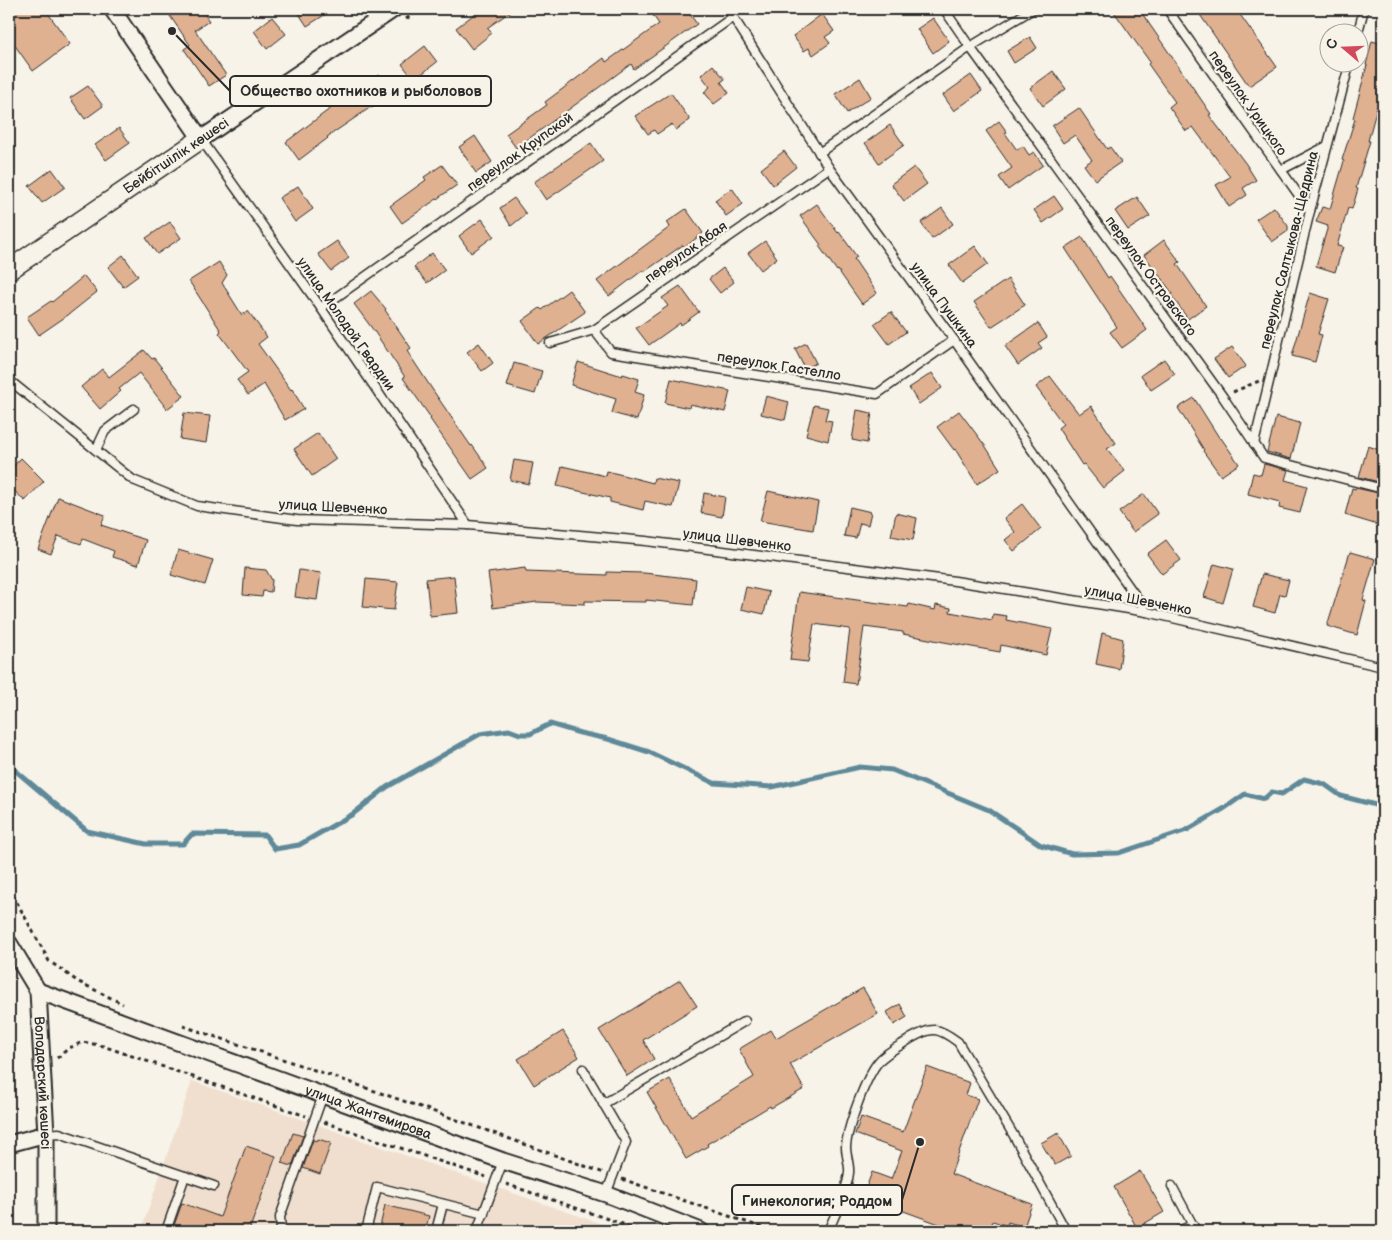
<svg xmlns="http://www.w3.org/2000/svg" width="1392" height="1240" viewBox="0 0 1392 1240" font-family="'Balsamiq Sans',sans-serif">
	<rect width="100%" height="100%" fill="#f7f3e8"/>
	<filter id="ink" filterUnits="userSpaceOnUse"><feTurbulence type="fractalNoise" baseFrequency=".02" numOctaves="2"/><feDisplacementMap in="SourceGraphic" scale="10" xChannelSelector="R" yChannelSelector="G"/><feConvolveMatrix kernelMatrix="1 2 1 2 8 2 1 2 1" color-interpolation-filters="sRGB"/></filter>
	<g filter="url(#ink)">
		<!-- built -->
		<polygon fill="#f0dfce" points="192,1081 622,1231 141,1231"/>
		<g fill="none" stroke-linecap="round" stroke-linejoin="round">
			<!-- stream -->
			<polyline stroke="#5f8999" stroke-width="5" points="9,765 87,831 146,844 183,844 192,834 265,835 275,849 299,845 353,814 387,787 480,734 509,730 520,734 530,734 550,724 580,733 608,739 649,752 714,783 772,787 860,767 892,770 989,810 1041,845 1072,854 1119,853 1187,830 1225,808 1245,794 1264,799 1272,792 1282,794 1304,779 1324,784 1341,796 1383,807"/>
		</g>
		<!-- building -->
		<g fill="#e0b191" stroke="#2b2b2b">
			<polygon points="9,9 45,9 70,44 33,71 9,37"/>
			<polygon points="181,9 201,9 209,21 195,30 226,75 209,86 184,49 190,45 170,16"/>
			<polygon points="296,9 334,9 307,26"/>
			<polygon points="481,9 514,9 487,28 492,33 472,49 456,28"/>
			<polygon points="659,9 686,9 697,24 634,69 631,64 516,148 506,134 547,105 545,102 604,58 606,62 659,24 652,14"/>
			<polygon points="1112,9 1139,9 1211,114 1209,115 1246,164 1256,180 1243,188 1247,195 1229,207 1216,185 1230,177 1193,127 1186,131 1169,107 1175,102 1148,64 1150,62"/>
			<polygon points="1196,9 1236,9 1277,67 1249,86"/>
			<polygon points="822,14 834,31 825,37 830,43 813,55 809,48 804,51 793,36"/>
			<polygon points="272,17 286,34 267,49 254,31"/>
			<polygon points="933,18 949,41 933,53 917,29"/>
			<polygon points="1030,37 1037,48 1014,63 1007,51"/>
			<polygon points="1372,41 1383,44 1383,85 1368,141 1370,141 1356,188 1358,189 1352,209 1348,208 1337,246 1343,247 1335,272 1316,266 1328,226 1316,222 1322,207 1330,209 1344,161 1342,160 1355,119 1353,118 1367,65 1366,65"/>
			<polygon points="425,46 437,62 414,80 402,64"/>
			<polygon points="713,65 725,79 721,82 729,93 714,104 704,92 710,87 701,75"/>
			<polygon points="1053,71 1066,89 1043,106 1030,88"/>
			<polygon points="379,75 393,92 372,108 371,107 327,137 328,138 299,160 286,142 323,114 343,100 344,101"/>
			<polygon points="971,75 982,91 954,111 943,95"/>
			<polygon points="860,78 871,97 847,113 835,94"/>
			<polygon points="88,86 103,106 85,119 70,98"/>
			<polygon points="671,93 690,120 676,130 672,124 657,134 654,130 648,134 635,116"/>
			<polygon points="1079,108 1107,149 1110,147 1121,162 1095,180 1084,165 1092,160 1075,135 1063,143 1052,126"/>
			<polygon points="999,121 1007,132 1005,133 1017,150 1023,146 1029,155 1034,152 1043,165 1008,190 999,177 1012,168 986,131"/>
			<polygon points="890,125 904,145 879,163 865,143"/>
			<polygon points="119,128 130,143 106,160 95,145"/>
			<polygon points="475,136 492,162 476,173 459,147"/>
			<polygon points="591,143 603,161 546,200 534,182"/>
			<polygon points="784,151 796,167 773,185 761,169"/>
			<polygon points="442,165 457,185 402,223 390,206 426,180 424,177"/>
			<polygon points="914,167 927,184 904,201 891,184"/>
			<polygon points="52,169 65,187 42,203 29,186"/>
			<polygon points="298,186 313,209 295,222 279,198"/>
			<polygon points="732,188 743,204 726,216 715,200"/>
			<polygon points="1054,196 1063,209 1043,223 1034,210"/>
			<polygon points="1137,197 1150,216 1128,230 1115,211"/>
			<polygon points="514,198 526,214 511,226 500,208"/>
			<polygon points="817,204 838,233 839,232 857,257 854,259 877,293 862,304 838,270 837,271 819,246 821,245 800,216"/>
			<polygon points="1274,207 1288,226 1288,231 1272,242 1256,219"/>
			<polygon points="942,208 953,224 932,239 921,223"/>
			<polygon points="686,209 703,233 685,247 683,245 644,272 643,270 609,296 597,281 670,227 667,222"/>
			<polygon points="482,219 494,236 471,253 459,236"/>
			<polygon points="170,222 181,238 157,254 146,238"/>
			<polygon points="1082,237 1108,278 1110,276 1147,330 1122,348 1110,332 1117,327 1065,248"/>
			<polygon points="1164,240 1180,262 1177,264 1206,306 1188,319 1171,295 1173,294 1144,255"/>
			<polygon points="337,241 349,258 331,271 318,254"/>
			<polygon points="765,241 777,258 761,270 748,253"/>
			<polygon points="975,246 988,264 962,283 949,265"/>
			<polygon points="432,253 445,270 427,283 414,267"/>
			<polygon points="123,255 138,276 123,287 108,267"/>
			<polygon points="219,262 227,275 222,283 242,315 248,311 267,337 258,344 291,390 292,389 304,409 285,420 264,384 248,395 237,380 248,372 219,333 221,331 189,281"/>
			<polygon points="723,268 734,282 720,293 709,279"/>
			<polygon points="84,276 97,292 68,315 39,335 27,317 51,301 52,302"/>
			<polygon points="1008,279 1025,305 991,327 974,302"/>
			<polygon points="680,286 699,312 681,325 680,323 649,345 636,328 668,306 662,298"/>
			<polygon points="569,290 585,312 538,344 522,321 540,308 542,310"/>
			<polygon points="371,291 386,309 385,310 411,348 407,351 432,389 471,446 472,445 488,468 472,479 430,419 431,418 403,378 405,377 374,331 354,304"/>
			<polygon points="1310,293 1329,299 1318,334 1322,335 1315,362 1292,356"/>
			<polygon points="891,312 906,332 889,344 874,324"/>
			<polygon points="1038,323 1047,337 1038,343 1042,348 1018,365 1005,346"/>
			<polygon points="479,343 493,363 482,371 467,352"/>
			<polygon points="806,343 816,363 805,369 795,349"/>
			<polygon points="1232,347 1246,366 1228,378 1214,359"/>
			<polygon points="144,350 152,359 154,358 184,396 167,409 139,373 119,389 121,391 100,409 81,387 102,369 109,377"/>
			<polygon points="1164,359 1175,374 1151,390 1141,375"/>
			<polygon points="578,362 622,376 623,374 639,379 635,392 644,395 637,420 612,413 616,399 571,385"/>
			<polygon points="514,363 542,371 535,394 507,386"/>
			<polygon points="932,373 942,388 919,404 909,388"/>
			<polygon points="1050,376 1079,414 1091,406 1116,443 1107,449 1125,471 1103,488 1084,464 1082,465 1058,428 1063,424 1036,387"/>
			<polygon points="671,379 730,391 725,412 690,404 689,408 665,403"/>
			<polygon points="766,396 789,402 785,420 761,414"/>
			<polygon points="1194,398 1220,439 1221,438 1239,464 1221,476 1203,451 1204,450 1178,408"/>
			<polygon points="814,405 828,408 825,420 832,421 828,441 806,435"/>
			<polygon points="857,410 872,413 867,443 852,440"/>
			<polygon points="959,411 986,447 1000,469 977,484 955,449 954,450 937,427"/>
			<polygon points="184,413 210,416 206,443 180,439"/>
			<polygon points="1276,417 1300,423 1291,459 1267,452"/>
			<polygon points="318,433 336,459 312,476 294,449"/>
			<polygon points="1368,446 1383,451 1383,483 1359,477"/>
			<polygon points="21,458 44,481 25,501 9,486 9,471"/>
			<polygon points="514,460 533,463 529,484 510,480"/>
			<polygon points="1264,464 1288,470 1285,480 1307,486 1300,513 1279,508 1280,502 1248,494 1253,473 1261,475"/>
			<polygon points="562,466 606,476 607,471 653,483 654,478 679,483 673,507 645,501 643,510 610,502 610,498 557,486"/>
			<polygon points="1352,488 1355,489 1356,488 1383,494 1383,517 1381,526 1345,515"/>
			<polygon points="768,491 818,502 813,530 760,521"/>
			<polygon points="704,493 725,497 722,517 701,513"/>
			<polygon points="1144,494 1158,514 1133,532 1119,512"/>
			<polygon points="58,497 105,515 101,525 146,540 138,565 112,557 114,551 83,539 81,544 58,536 51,554 38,549"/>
			<polygon points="1022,504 1041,529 1014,551 1005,540 1015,532 1004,518"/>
			<polygon points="850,507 871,512 868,525 860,523 856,538 844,536"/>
			<polygon points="896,513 917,518 913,540 891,536"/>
			<polygon points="1166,540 1181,560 1162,574 1147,554"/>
			<polygon points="178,550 213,560 205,585 171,575"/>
			<polygon points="1350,552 1375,559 1363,600 1366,601 1357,635 1327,626"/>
			<polygon points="1214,564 1233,569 1223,603 1204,597"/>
			<polygon points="245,568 266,570 272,580 271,592 263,591 262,597 243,595"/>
			<polygon points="525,568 526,572 607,575 607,572 644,573 696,579 693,605 646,600 646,602 585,601 585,604 537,602 493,608 488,573"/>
			<polygon points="299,570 321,573 317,600 295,597"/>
			<polygon points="1262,574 1289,580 1285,595 1280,594 1275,613 1253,607"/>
			<polygon points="454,576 458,613 430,616 426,579"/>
			<polygon points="366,579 398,582 394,610 363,607"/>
			<polygon points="746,587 769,592 764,614 741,609"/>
			<polygon points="799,592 908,607 909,604 935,610 936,605 951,608 950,612 992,620 993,614 1007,616 1006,620 1052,629 1046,655 1001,645 1000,652 944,642 903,634 903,632 864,627 856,684 843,682 850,629 814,624 808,662 790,660"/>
			<polygon points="1102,633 1123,639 1119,669 1096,664"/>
			<polygon points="680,980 697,1006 643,1040 654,1059 627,1076 599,1030"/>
			<polygon points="863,988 878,1014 790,1064 804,1089 771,1108 770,1106 707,1144 708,1146 686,1159 647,1092 670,1079 691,1116 754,1077 739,1049 771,1030 776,1038"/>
			<polygon points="900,1004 907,1017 894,1025 887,1012"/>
			<polygon points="563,1031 579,1057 534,1085 518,1059"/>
			<polygon points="927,1067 970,1083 966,1095 978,1099 951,1174 1032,1204 1024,1227 1008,1222 1007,1226 993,1221 989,1231 958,1231 863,1196 872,1172 891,1179 902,1151 855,1134 861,1117 903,1132"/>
			<polygon points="293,1133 303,1136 292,1166 282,1163"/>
			<polygon points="1058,1133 1071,1156 1055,1165 1041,1143"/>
			<polygon points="318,1139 331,1143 320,1174 303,1168 313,1140 317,1141"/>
			<polygon points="246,1146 276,1156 249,1231 172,1231 182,1203 220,1217"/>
			<polygon points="1140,1171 1164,1212 1137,1228 1114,1187"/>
			<polygon points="385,1205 429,1216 425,1231 379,1231"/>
		</g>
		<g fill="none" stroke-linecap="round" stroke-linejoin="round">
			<defs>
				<g id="service">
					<polyline points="728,9 829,168 954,340 1147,612"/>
					<polyline points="944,9 970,47 1223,397 1264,458 1383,489"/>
					<polyline points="1167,9 1310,211"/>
					<polyline points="1358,32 1364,9"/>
					<polyline points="201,139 321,308 468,525"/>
					<polyline points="819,153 970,47 1033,9"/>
					<polyline points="1281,170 1327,146"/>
					<polyline points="321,308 733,17"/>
					<polyline points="594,330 611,352 877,394 954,340"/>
					<polyline points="550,343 594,330 829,168"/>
					<polyline points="9,380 133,480 197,506 297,520 468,525 646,541 955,581 1147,612 1383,667"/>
					<polyline points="1254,444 1310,211 1350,62"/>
					<polyline points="96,450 105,431 134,409"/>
					<polyline points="583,1069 626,1142 606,1194"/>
					<polyline points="603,1104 745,1021"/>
					<polyline points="46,1134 59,1133 214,1186"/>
					<polyline points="1172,1186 1196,1231"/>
					<polyline points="166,1231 185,1176"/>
					<polyline points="281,1231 280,1217 323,1095"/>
					<polyline points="366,1231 377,1187 484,1214"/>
					<polyline points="436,1231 443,1204"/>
					<polyline points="477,1231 503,1161"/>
					<path d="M828,1231C835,1215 847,1191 849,1173C850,1165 846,1156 846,1147C847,1128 866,1076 879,1061C887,1052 900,1046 910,1039C932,1026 938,1027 958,1042L1014,1136L1066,1231"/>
					<polyline points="1178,1231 1193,1225"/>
				</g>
				<g id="minor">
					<polyline points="112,9 201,139 394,9"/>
					<path id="s1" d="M9,943L38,991L46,1134V1231"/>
					<path id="s2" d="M38,991L503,1161L606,1194L701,1231"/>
					<polyline points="9,1144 46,1134"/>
				</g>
				<polyline id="tertiary" points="9,270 201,139"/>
			</defs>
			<!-- service casing -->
			<use href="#service" stroke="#2b2b2b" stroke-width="11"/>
			<!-- minor casing -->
			<use href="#minor" stroke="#2b2b2b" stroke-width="19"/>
			<!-- tertiary casing -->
			<use href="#tertiary" stroke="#2b2b2b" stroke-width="22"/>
			<!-- path -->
			<g stroke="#2b2b2b" stroke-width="3" stroke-dasharray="4 4" stroke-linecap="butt">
				<polyline points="406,19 421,9"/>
				<polyline points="1233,392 1259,381"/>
				<polyline points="9,888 49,961 77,981 123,1004"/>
				<path d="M183,1026C324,1072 464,1122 604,1173"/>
				<polyline points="57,1058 69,1048 83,1042 103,1046 306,1116"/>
				<polyline points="324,1122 486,1177"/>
				<polyline points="622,1179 772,1231"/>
				<polyline points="506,1184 643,1231"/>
			</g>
			<!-- service -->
			<use href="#service" stroke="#f7f3e8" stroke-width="8"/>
			<!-- minor -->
			<use href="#minor" stroke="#f7f3e8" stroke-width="15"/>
			<!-- tertiary -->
			<use href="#tertiary" stroke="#f7f3e8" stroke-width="19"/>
		</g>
	</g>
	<g text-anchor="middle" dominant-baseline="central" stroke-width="4.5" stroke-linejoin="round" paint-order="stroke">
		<!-- street labels -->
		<g font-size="14" fill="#2b2b2b" stroke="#f7f3e8">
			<text transform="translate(1248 103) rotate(55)">переулок Урицкого</text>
			<text transform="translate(520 152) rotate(-35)">переулок Крупской</text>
			<text transform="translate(176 156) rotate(-34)">Бейбітшілік көшесі</text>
			<text transform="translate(1289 250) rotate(-76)">переулок Салтыкова-Щедрина</text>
			<text transform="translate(686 252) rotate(-35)">переулок Абая</text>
			<text transform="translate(1151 276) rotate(54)">переулок Островского</text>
			<text transform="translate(944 305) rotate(54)">улица Пушкина</text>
			<text transform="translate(346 324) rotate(55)">улица Молодой Гвардии</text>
			<text transform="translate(779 366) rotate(9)">переулок Гастелло</text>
			<text transform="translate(333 507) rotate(3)">улица Шевченко</text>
			<text transform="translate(737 540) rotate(7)">улица Шевченко</text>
			<text transform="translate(1138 600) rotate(11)">улица Шевченко</text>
			<text stroke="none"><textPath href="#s1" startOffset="148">Володарский көшесі</textPath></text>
			<text stroke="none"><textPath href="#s2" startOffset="352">улица Жантемирова</textPath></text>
		</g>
	</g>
	<!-- callouts -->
	<path fill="none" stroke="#2b2b2b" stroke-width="2" d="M172 31L230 91M920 1142L902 1200"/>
	<g fill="#2b2b2b" stroke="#f7f3e8" stroke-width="2">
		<circle cx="172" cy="31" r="5"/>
		<circle cx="920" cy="1142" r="5"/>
	</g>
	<g fill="#f7f3e8" stroke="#2b2b2b" stroke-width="2">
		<rect x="230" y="76" width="261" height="30" rx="5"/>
		<rect x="732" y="1185" width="170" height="30" rx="5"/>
	</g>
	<g font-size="15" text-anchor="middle" font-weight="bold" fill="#2b2b2b">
		<text x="361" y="96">Общество охотников и рыболовов</text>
		<text x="817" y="1206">Гинекология; Роддом</text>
	</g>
	<!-- margin -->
	<rect width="1392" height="1240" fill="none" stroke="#f7f3e8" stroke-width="30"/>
	<rect x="15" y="15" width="1362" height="1210" fill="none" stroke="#2b2b2b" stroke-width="2" filter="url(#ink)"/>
	<!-- north arrow -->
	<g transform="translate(1344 48) rotate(289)"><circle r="24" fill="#f7f3e8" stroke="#a5a39c"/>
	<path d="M0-4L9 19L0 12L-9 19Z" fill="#d1495b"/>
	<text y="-8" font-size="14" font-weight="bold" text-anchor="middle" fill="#2b2b2b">С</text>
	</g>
</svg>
